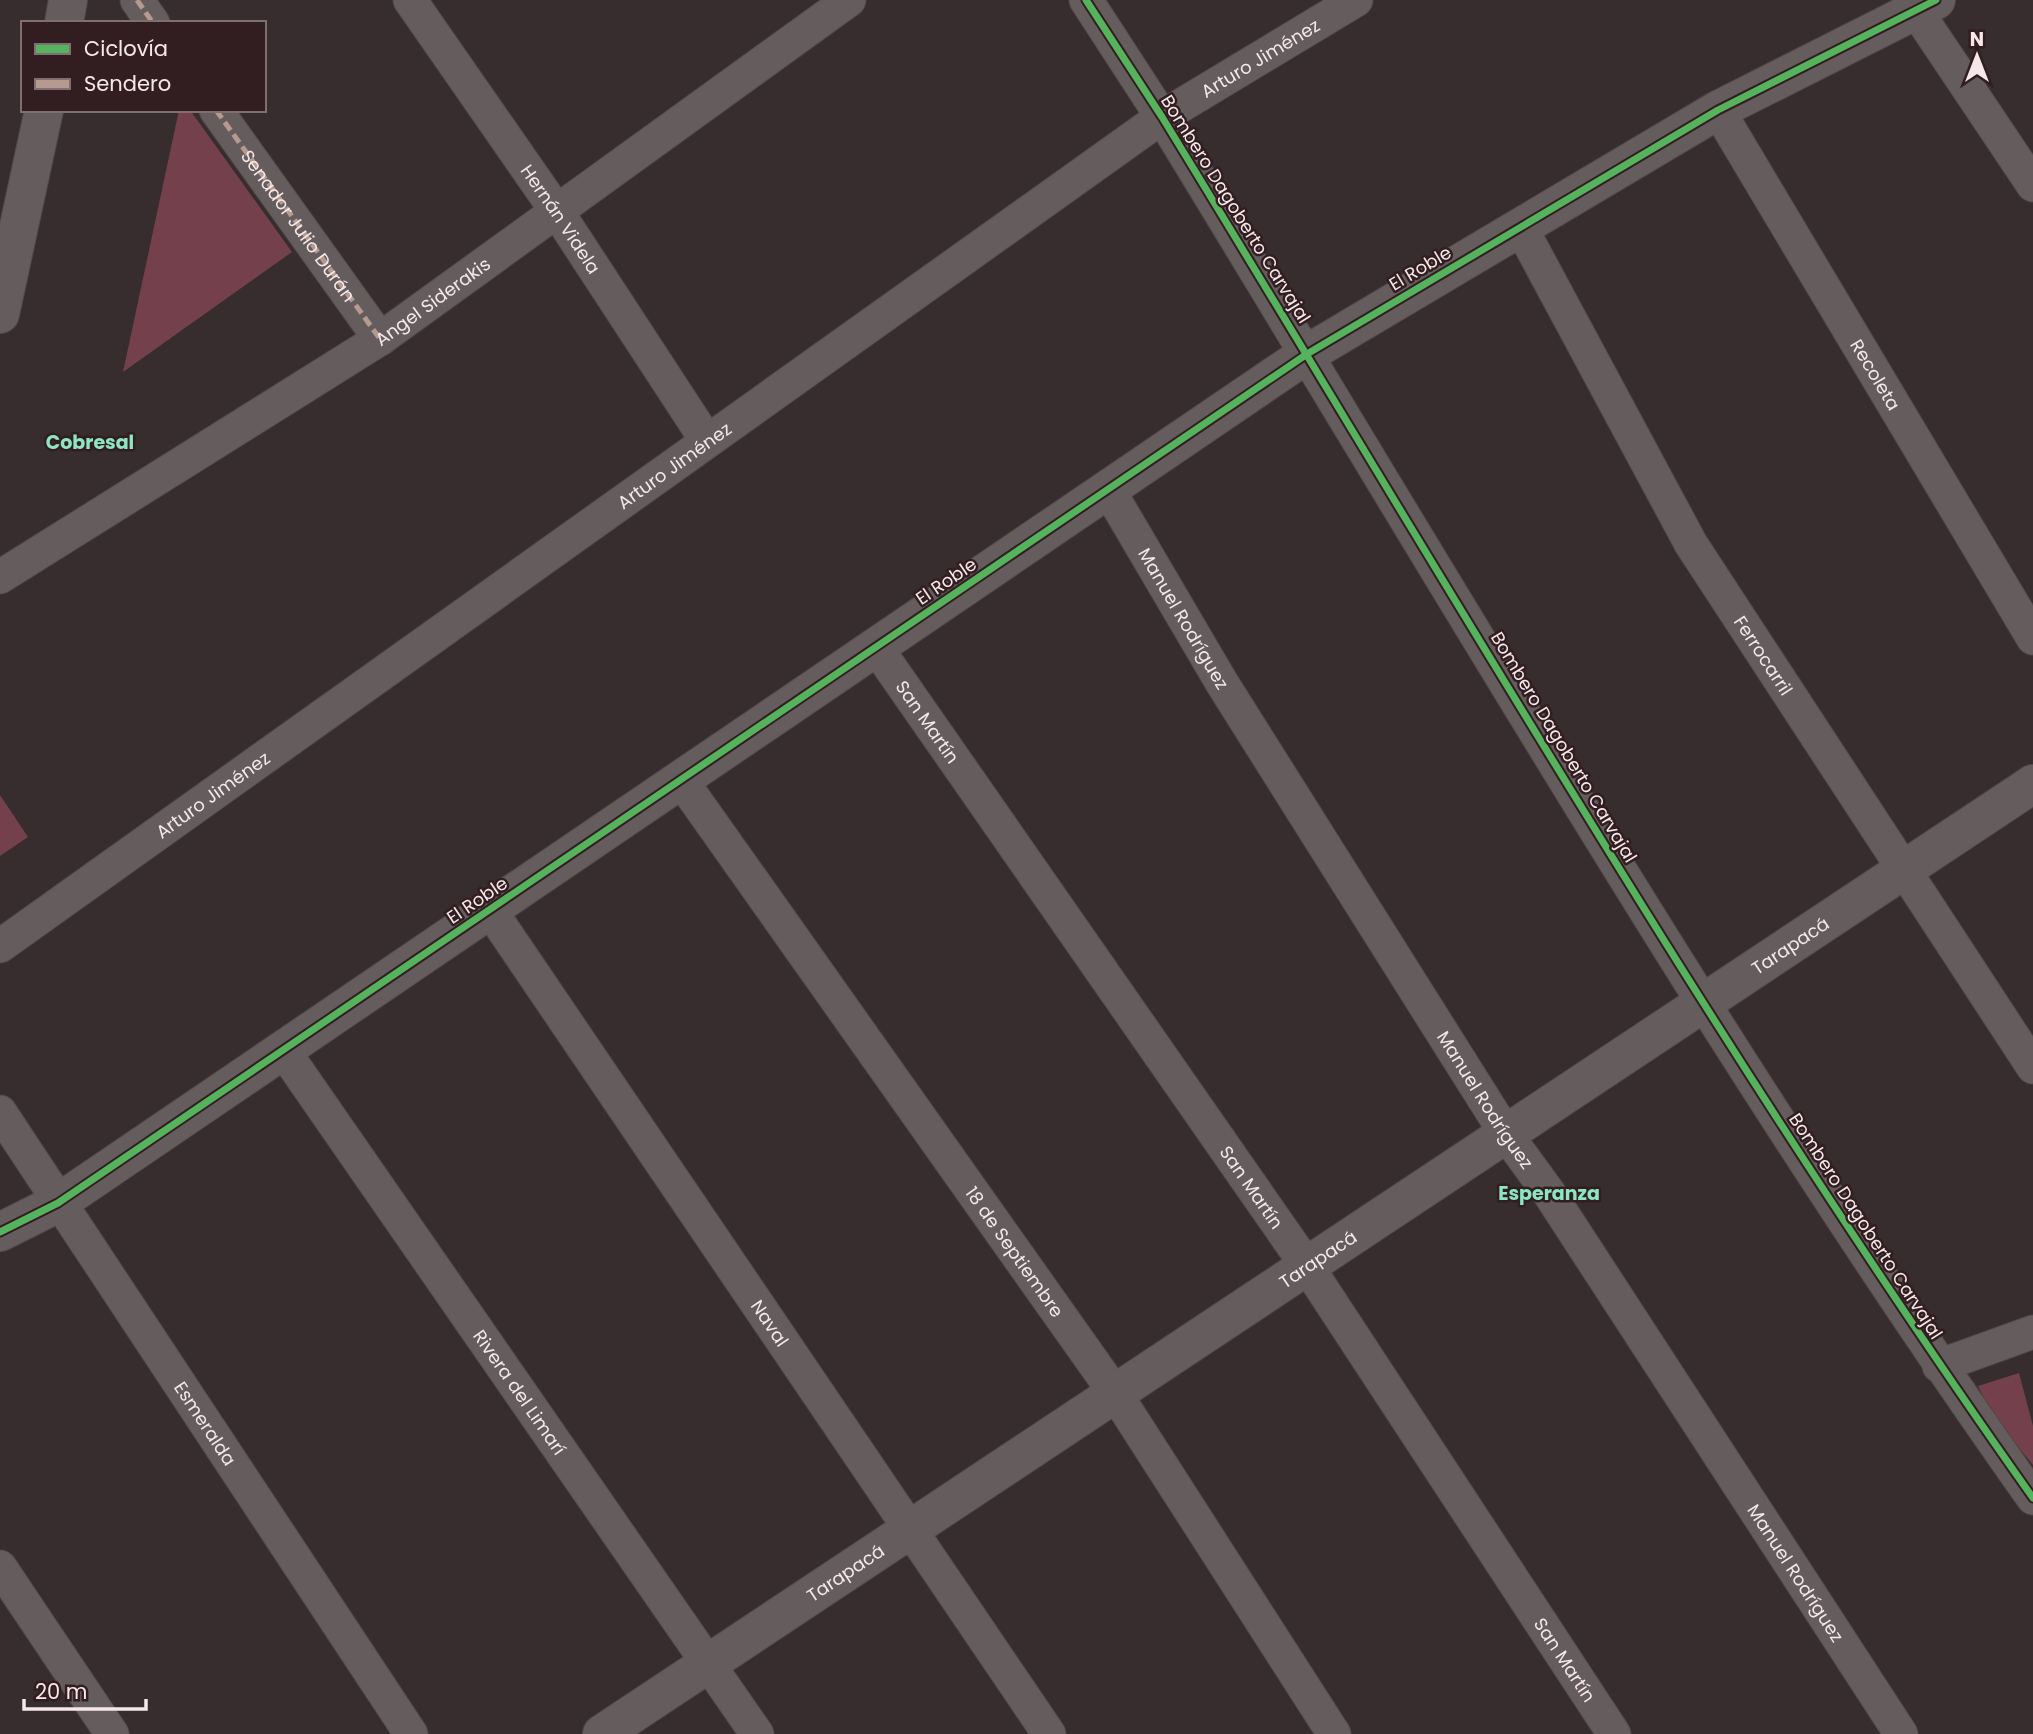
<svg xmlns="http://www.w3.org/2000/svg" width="2033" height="1734" viewBox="0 0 2033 1734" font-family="Poppins,sans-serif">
	<rect width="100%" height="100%" fill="#372c2e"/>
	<!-- green -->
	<g fill="#74404b">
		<polygon points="179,110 190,110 292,252 123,372"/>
		<polygon points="0,795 28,837 0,856"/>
		<polygon points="2019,1373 2033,1426 2033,1465 1993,1417 1978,1386"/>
	</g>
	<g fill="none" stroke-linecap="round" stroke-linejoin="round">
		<defs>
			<g id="minor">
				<polyline points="137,0 153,23"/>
				<path id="s1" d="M410,0L558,213L707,441"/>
				<path d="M1086,0L1162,117C1446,581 1718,1053 2033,1498"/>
				<polyline points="1909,0 2033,185"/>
				<polyline points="216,110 380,339"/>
				<path id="s2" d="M1718,110L2033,638"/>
				<path id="s3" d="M1520,226L1691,544L2033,1067"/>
				<path id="s4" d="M1108,489L1222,683L1506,1134L1549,1193L1901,1734"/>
				<path id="s5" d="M0,577L380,339L849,0"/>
				<path id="s6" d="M876,647L1307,1266L1614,1734"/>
				<path id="s7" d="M681,780L1115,1393L1334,1734"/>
				<path id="s8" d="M490,910L1049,1734"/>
				<path id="s9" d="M0,946L1162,117L1356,0"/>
				<path id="s10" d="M283,1050L757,1734"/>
				<path id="s11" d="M0,1112L411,1734"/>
				<polyline points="1939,1366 2033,1332"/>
				<polyline points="0,1567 112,1734"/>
			</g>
			<g id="tertiary">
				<polyline points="64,23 68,0"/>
				<polyline points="0,314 44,110"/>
				<polyline points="0,1232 58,1203 1307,354 1718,110 1936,0"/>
				<path id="s12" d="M602,1734L2033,784"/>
			</g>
		</defs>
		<!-- minor casing -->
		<use href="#minor" stroke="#514849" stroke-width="35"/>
		<!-- tertiary casing -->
		<use href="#tertiary" stroke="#514849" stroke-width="40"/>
		<!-- minor -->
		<use href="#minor" stroke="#655c5d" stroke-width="33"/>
		<!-- tertiary -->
		<use href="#tertiary" stroke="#655c5d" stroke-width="38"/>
		<!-- quiet -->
		<g stroke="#b69a8f" stroke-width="5" stroke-dasharray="10 5" stroke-linecap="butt">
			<polyline points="137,0 153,23"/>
			<path id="s13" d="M216,110L380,339"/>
		</g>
		<defs>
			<g id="cycleway">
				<path d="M1086,0L1162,117C1446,581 1718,1053 2033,1498"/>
				<polyline points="0,1232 58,1203 1307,354 1718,110 1936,0"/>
			</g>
		</defs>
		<!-- cycleway casing -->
		<use href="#cycleway" stroke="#321e21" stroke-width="11"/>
		<!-- cycleway -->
		<use href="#cycleway" stroke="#56b35d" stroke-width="7"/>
	</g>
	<g text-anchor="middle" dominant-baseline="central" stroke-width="5" stroke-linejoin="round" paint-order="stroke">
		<!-- street labels -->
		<g font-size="18" fill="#f6e8ea" stroke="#321e21">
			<text stroke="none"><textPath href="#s9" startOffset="1542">Arturo Jiménez</textPath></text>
			<text transform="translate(1236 209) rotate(58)">Bombero Dagoberto Carvajal</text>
			<text stroke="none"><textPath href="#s1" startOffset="266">Hernán Videla</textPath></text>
			<text stroke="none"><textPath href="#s13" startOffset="142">Senador Julio Durán</textPath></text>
			<text transform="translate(1420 268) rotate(-31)">El Roble</text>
			<text stroke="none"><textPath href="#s5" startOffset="513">Angel Siderakis</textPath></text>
			<text stroke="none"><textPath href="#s2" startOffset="308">Recoleta</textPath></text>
			<text stroke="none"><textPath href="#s9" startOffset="828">Arturo Jiménez</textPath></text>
			<text transform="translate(946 581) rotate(-34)">El Roble</text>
			<text stroke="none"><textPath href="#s4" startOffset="150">Manuel Rodríguez</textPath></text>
			<text stroke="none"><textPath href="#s3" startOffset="494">Ferrocarril</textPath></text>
			<text stroke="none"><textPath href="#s6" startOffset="91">San Martín</textPath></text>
			<text transform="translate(1564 747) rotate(59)">Bombero Dagoberto Carvajal</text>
			<text stroke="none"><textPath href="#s9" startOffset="261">Arturo Jiménez</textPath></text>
			<text transform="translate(477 900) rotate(-34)">El Roble</text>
			<text stroke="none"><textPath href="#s12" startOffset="1426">Tarapacá</textPath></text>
			<text stroke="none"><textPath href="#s4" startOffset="718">Manuel Rodríguez</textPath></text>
			<text stroke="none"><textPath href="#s6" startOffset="658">San Martín</textPath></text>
			<text transform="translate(1866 1226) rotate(57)">Bombero Dagoberto Carvajal</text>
			<text stroke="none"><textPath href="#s7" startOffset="578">18 de Septiembre</textPath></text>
			<text stroke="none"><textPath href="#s12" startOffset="859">Tarapacá</textPath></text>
			<text stroke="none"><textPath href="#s8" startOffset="499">Naval</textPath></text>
			<text stroke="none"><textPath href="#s10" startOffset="416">Rivera del Limarí</textPath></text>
			<text stroke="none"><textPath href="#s11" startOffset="373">Esmeralda</textPath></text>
			<text stroke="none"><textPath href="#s12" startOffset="292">Tarapacá</textPath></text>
			<text stroke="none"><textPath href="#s4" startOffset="1284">Manuel Rodríguez</textPath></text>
			<text stroke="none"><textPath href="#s6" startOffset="1225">San Martín</textPath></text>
		</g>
		<!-- neighbourhood labels -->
		<g font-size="19" font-weight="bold" fill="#8ce6c4" stroke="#321e21">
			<text x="90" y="442">Cobresal</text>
			<text x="1549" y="1193">Esperanza</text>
		</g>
	</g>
	<!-- legend -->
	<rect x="21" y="21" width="245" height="91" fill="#321e21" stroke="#806f71" stroke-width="2"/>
	<rect x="35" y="44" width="35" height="10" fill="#56b35d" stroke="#806f71" stroke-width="2"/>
	<text x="84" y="56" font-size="21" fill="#f6e8ea">Ciclovía</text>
	<rect x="35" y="79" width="35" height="10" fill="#b69a8f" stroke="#806f71" stroke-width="2"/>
	<text x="84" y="91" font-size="21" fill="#f6e8ea">Sendero</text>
	<!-- north arrow -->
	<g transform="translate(1977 56)" stroke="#321e21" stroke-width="5" paint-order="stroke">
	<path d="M0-5L12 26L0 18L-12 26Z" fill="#f6e8ea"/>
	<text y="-10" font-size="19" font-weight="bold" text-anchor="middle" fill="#f6e8ea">N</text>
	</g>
	<!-- scale -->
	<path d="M24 1699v10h122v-10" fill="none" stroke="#f6e8ea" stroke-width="3.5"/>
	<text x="35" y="1699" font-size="21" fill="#f6e8ea" stroke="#321e21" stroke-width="5" paint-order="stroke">20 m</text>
</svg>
